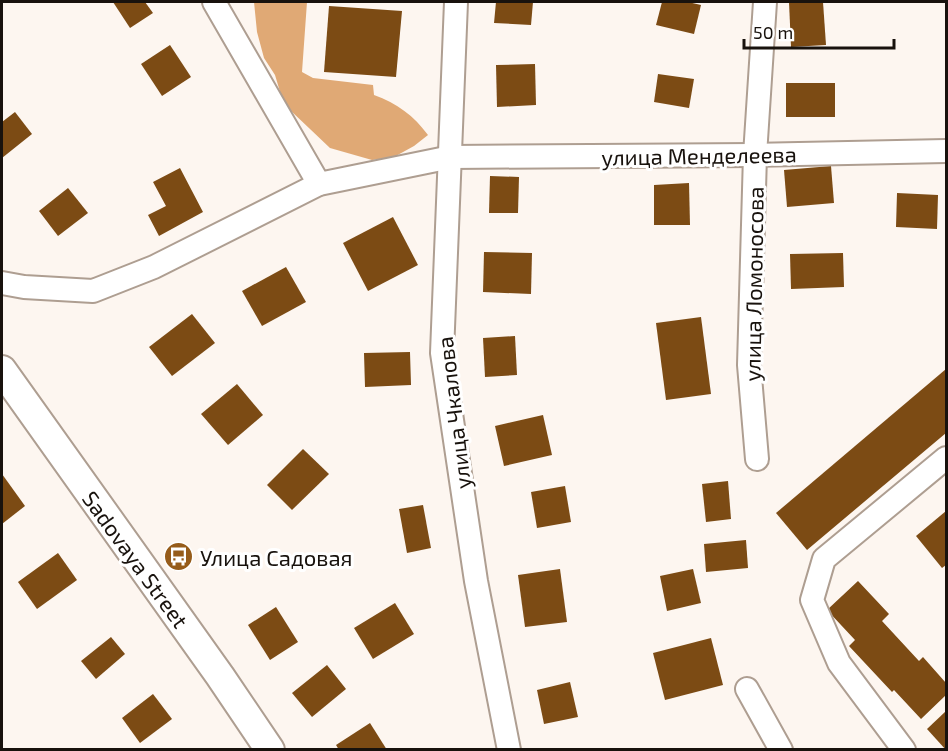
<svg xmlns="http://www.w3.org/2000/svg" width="948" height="751" viewBox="0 0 948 751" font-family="'Exo 2',sans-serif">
	<rect width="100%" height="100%" fill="#fdf6f0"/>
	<!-- forest -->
	<path fill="#e0a975" d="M254,2H307L302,72L313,78L373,85L374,95C397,103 414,116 428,135L414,146L394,157L372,160L330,148L290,110L281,95L275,75L264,58L257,32Z"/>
	<!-- building -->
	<g fill="#7c4b14">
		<polygon points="113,2 145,2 153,13 130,28"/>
		<polygon points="496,2 533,2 531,25 494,23"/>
		<polygon points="662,2 688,2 701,5 694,34 656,25"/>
		<polygon points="789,2 823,2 826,45 791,47"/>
		<polygon points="329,6 402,11 396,77 324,72"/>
		<polygon points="170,45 191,77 162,96 141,64"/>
		<polygon points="535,64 536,105 497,107 496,65"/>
		<polygon points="658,74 694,79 689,108 654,102"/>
		<rect x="786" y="83" width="49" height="34"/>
		<polygon points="15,112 32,134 2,158 2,122"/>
		<polygon points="831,166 834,203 787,207 784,170"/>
		<polygon points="180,168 203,212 159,236 148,215 166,206 153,182"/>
		<polygon points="490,176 519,177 518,213 489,213"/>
		<polygon points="689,183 690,225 654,225 654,185"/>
		<polygon points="68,188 88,213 58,236 39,211"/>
		<polygon points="897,193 938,195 937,229 896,227"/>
		<polygon points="393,217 418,265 368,291 343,243"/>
		<polygon points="484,252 532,253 531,294 483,292"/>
		<polygon points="843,253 844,287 791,289 790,254"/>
		<polygon points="286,267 306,302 262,326 242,291"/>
		<polygon points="192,314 215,343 172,376 149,347"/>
		<polygon points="701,317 711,394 666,400 656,323"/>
		<polygon points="515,336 517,375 485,377 483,338"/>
		<polygon points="410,352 411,385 365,387 364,353"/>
		<polygon points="946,369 946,433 807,550 776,513"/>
		<polygon points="237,384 263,415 228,445 201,414"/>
		<polygon points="543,415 552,455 504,466 495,426"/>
		<polygon points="303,449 329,474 292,510 267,485"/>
		<polygon points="2,474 25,506 2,524"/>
		<polygon points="728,481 731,519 706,522 702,484"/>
		<polygon points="565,486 571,522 537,528 531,492"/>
		<polygon points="423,505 431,548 407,553 399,509"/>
		<polygon points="946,511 946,565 942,568 916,536"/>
		<polygon points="746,540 748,568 706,572 704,544"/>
		<polygon points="58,553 77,580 37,609 18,582"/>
		<polygon points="560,569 567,622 525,627 518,575"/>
		<polygon points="693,569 701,603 667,611 660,576"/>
		<polygon points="858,581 889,614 882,621 919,661 923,657 946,683 946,695 921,719 894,690 892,692 849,646 855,640 827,610"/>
		<polygon points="395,603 414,634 373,659 354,628"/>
		<polygon points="276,607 298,642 270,660 248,625"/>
		<polygon points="111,637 125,654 96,679 81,661"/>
		<polygon points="711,638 723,685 665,700 653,653"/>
		<polygon points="327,665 346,689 312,717 292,693"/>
		<polygon points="570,682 578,717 544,724 537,690"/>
		<polygon points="153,694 172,719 140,743 122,718"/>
		<polygon points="946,711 946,750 927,729"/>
		<polygon points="370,723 387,750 339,750 336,745"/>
	</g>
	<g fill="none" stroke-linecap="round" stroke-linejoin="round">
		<defs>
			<g id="minor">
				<polyline points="214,2 319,184"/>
				<polyline points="456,2 442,353 476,581 509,750"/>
				<polyline points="2,283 24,287 93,291 154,267 319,184 451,157 755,155 946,151"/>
				<polyline points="757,459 749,365 755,155 765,2"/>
				<polyline points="747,689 781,750"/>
				<polyline points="904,750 839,663 812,600 824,559 946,458"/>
			</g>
			<polyline id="tertiary" points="2,370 220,676 270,750"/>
		</defs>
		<!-- minor casing -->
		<use href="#minor" stroke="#ae9e91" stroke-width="26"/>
		<!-- tertiary casing -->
		<use href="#tertiary" stroke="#ae9e91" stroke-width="32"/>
		<!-- minor -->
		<use href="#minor" stroke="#fff" stroke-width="22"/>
		<!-- tertiary -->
		<use href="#tertiary" stroke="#fff" stroke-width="28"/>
	</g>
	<!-- icons -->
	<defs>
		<symbol id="bus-disc" viewBox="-11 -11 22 22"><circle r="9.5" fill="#965c1a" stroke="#fff"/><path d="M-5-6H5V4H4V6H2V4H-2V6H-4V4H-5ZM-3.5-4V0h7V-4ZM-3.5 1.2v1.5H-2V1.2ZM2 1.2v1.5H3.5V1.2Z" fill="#fff"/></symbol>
	</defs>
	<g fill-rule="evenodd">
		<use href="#bus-disc" x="162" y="540" width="33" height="33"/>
	</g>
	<g text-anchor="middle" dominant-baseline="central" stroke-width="6" stroke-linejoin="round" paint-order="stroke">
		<!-- street labels -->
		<g font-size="22" fill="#18120d" stroke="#fff">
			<text transform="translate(699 155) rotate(-1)">улица Менделеева</text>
			<text transform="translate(753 284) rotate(-89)">улица Ломоносова</text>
			<text transform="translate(453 413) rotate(-97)">улица Чкалова</text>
			<text transform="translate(136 559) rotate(54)">Sadovaya Street</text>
		</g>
		<!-- poi labels -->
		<g font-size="22" fill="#18120d" stroke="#fff" text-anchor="start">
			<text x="200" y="557">Улица Садовая</text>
		</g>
	</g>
	<!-- border -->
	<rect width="948" height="751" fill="none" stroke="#18120d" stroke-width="6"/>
	<!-- scale -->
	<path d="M744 39v9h150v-9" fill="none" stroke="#18120d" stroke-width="3"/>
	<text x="753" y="39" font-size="18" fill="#18120d" stroke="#ffffff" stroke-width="4.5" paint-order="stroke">50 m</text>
</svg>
